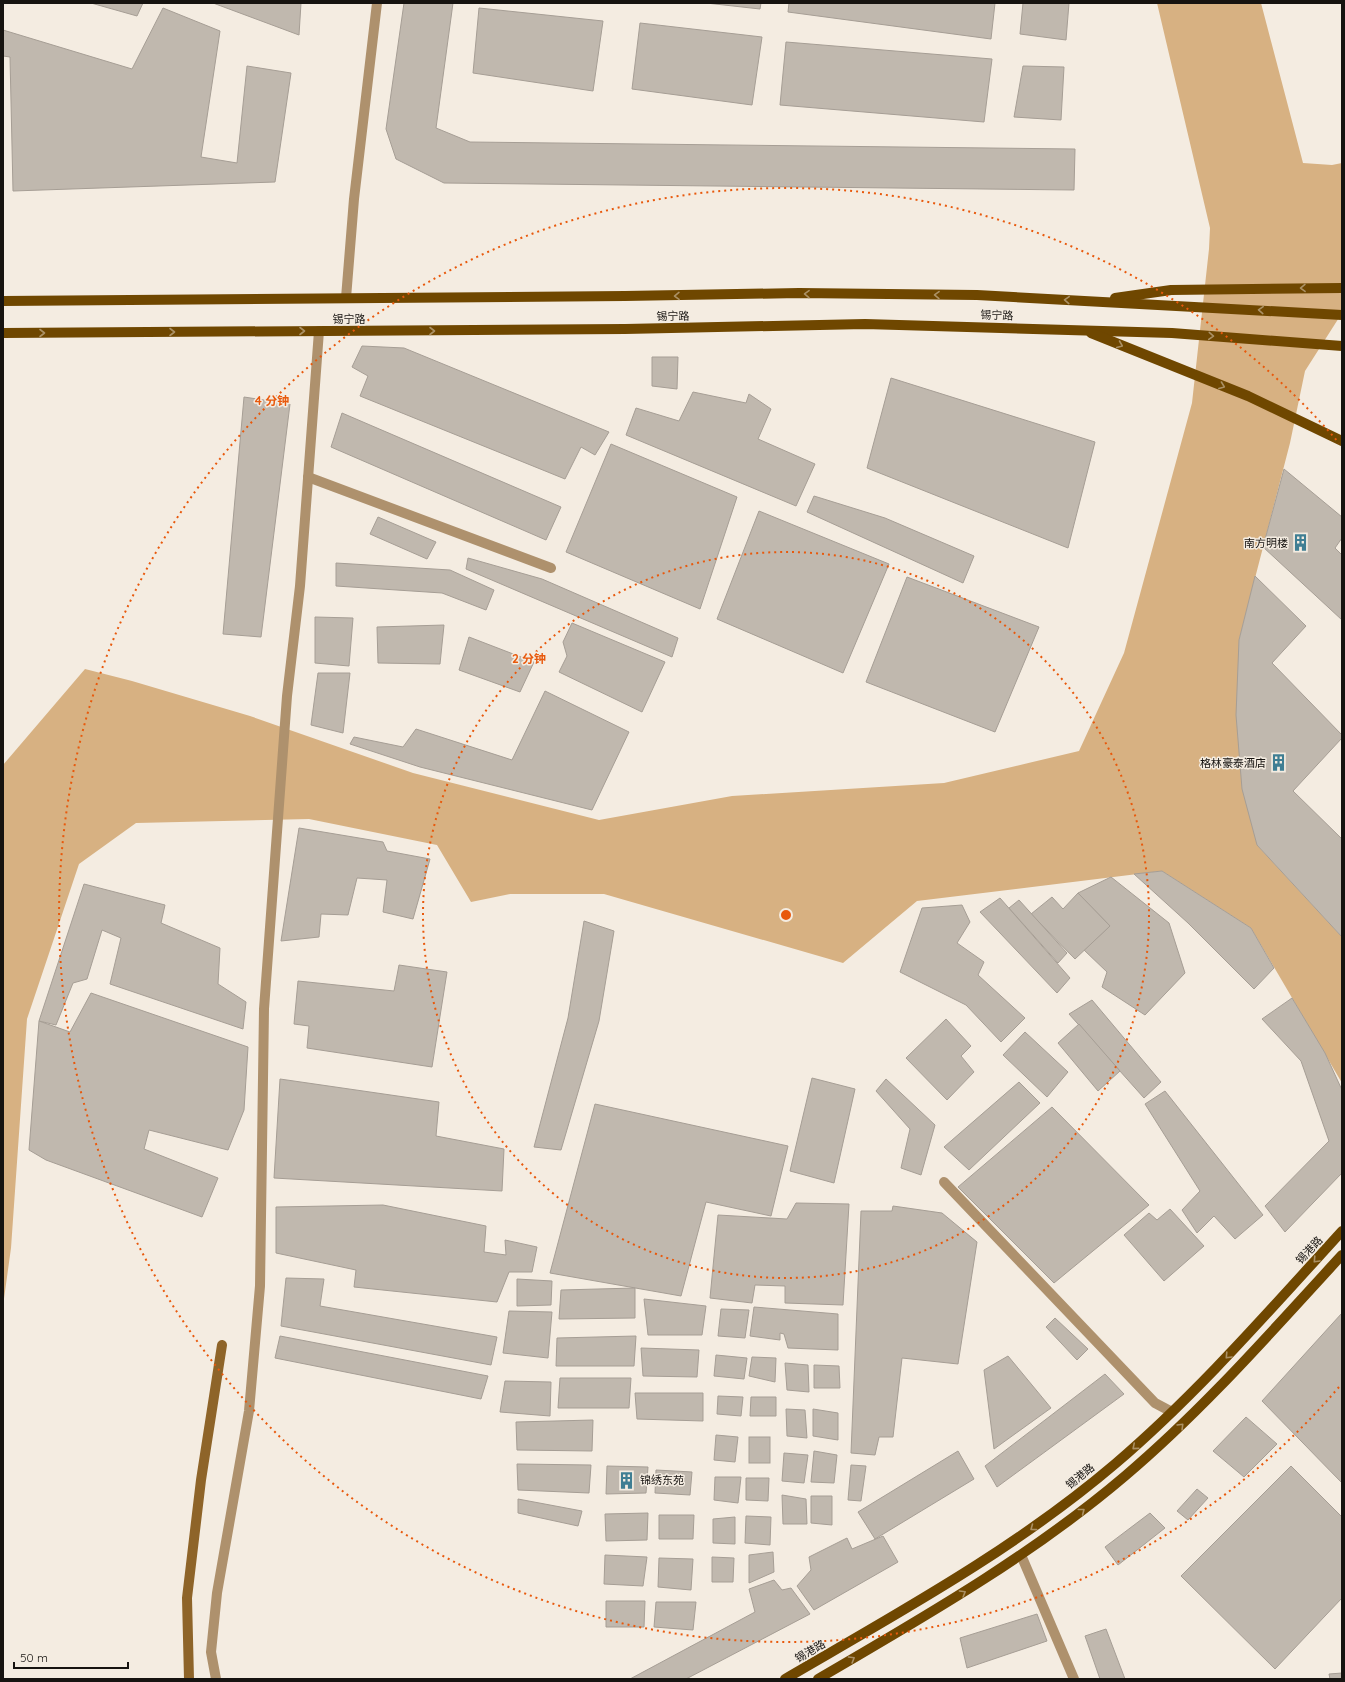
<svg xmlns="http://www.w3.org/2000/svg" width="1345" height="1682" viewBox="0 0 1345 1682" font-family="Quicksand,'Noto Sans SC',sans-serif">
	<rect width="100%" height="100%" fill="#f4ece1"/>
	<!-- water -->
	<polygon fill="#d7b182" points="1157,3 1261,3 1303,163 1332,165 1342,163 1342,313 1305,371 1290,443 1239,640 1257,845 1342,937 1342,1083 1251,928 1162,871 917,901 843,963 604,894 510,894 471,902 437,845 309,819 136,823 79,864 27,1019 11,1248 3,1306 3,765 85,669 132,681 250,716 413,773 599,820 732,796 944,783 1079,751 1124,653 1192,403 1209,249 1210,228"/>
	<!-- building -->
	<g fill="#c0b8ae" stroke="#a69e95">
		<polygon points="91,3 143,3 137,16"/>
		<polygon points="213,3 301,3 299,35"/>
		<polygon points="404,3 453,3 436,128 470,142 1075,149 1074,190 444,183 396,159 386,129"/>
		<polygon points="706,3 761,3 760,9"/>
		<polygon points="789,3 995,3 991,39 788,12"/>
		<polygon points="1023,3 1069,3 1066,40 1020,34"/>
		<polygon points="163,8 220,31 201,157 237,163 247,66 291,73 275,182 13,191 10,57 3,56 3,30 132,69"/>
		<polygon points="479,8 603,21 593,91 473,73"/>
		<polygon points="640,23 762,37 752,105 632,89"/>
		<polygon points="786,42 992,59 984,122 780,105"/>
		<polygon points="1023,66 1064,67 1061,120 1014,117"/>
		<polygon points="362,346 404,348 609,432 595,455 581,447 565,479 360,396 368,376 352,367"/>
		<polygon points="652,357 678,357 677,389 652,386"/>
		<polygon points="891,378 1095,442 1068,548 867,468"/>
		<polygon points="693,392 746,403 749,394 771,409 758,439 815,464 796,506 626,435 636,408 679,421"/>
		<polygon points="244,397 290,404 261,637 223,634"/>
		<polygon points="342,413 561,507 546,540 331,447"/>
		<polygon points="611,444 737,497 700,609 566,552"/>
		<polygon points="1284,469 1342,517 1342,538 1335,548 1342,555 1342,620 1263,547"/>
		<polygon points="814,496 885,518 974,556 963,583 807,512"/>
		<polygon points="759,511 889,564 843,673 717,619"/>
		<polygon points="378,517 436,542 427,559 370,534"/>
		<polygon points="468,558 542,579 678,638 672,657 466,569"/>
		<polygon points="336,563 450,570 494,590 486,610 442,593 336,586"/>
		<polygon points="1255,576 1306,626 1272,663 1342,735 1342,738 1293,791 1342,839 1342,937 1257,845 1242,789 1236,715 1239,640"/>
		<polygon points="907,577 1039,627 995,732 866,682"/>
		<polygon points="315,617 353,618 349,666 315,663"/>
		<polygon points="572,623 665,662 642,712 559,672 567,656 563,642"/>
		<polygon points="444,625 440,664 378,663 377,627"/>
		<polygon points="469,637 534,662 520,692 459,670"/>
		<polygon points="318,673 350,673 343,733 311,725"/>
		<polygon points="545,691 629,732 592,810 420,767 350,744 354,737 403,747 416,729 512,760"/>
		<polygon points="299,828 383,842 387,851 430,859 413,919 383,912 387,880 357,878 348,915 321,914 319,937 281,941"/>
		<polygon points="1162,871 1251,928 1274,968 1254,989 1188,923 1134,874"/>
		<polygon points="1111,877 1169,923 1185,973 1145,1015 1102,987 1107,972 1084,950 1110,926 1078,893"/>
		<polygon points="84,884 165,905 161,923 220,948 218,984 246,1002 243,1029 110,984 121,938 102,930 87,979 73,983 56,1025 39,1021"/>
		<polygon points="1078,893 1110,926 1075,959 1031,914 1052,897 1063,909"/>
		<polygon points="1000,898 1070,978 1057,993 980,912"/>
		<polygon points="1019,900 1067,953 1058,963 1009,908"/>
		<polygon points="962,905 970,922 957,943 984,962 978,975 1025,1018 1001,1042 966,1005 900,972 922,908"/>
		<polygon points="584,921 614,931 599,1021 561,1150 534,1147 568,1018"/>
		<polygon points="399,965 447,972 432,1067 307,1048 309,1026 294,1024 298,981 394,991"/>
		<polygon points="91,993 248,1047 244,1110 228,1150 149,1130 144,1149 218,1178 202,1217 46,1160 29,1150 39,1021 70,1032"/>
		<polygon points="1292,998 1325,1053 1342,1090 1342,1173 1285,1232 1265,1206 1329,1141 1301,1061 1262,1019"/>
		<polygon points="1092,1000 1161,1082 1144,1098 1069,1014"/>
		<polygon points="946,1019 971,1046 961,1056 974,1072 947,1100 906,1058"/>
		<polygon points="1079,1024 1120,1071 1098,1091 1058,1043"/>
		<polygon points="1025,1032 1068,1072 1047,1097 1003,1055"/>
		<polygon points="812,1078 855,1089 834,1183 790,1171"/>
		<polygon points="280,1079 439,1102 436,1136 504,1149 502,1191 274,1178"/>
		<polygon points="886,1079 935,1125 921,1175 901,1168 910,1129 876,1091"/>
		<polygon points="1019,1082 1040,1103 969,1170 944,1147"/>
		<polygon points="1165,1091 1263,1215 1235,1239 1214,1216 1197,1233 1182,1210 1200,1191 1145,1104"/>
		<polygon points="595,1104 788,1146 771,1216 706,1202 681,1296 550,1273"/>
		<polygon points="1052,1107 1149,1205 1054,1283 958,1187"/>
		<polygon points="796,1203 849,1204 843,1305 785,1303 785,1286 755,1285 752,1303 710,1298 718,1215 787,1219"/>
		<polygon points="383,1205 486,1226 484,1252 506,1255 505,1240 537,1247 532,1272 509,1272 497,1302 354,1287 356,1270 276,1253 276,1207"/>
		<polygon points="893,1206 942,1213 977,1242 958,1364 902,1358 893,1437 879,1437 875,1455 851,1453 861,1211 892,1211"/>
		<polygon points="1170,1209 1204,1246 1164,1281 1124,1235 1149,1213 1157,1220"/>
		<polygon points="286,1278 324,1279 320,1306 497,1337 491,1365 281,1326"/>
		<polygon points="517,1279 552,1281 551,1305 517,1306"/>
		<polygon points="635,1288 635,1318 559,1319 561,1290"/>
		<polygon points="644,1299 706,1306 702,1335 648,1335"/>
		<polygon points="754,1307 838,1314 838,1350 788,1348 784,1334 780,1333 780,1340 750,1336"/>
		<polygon points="721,1309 749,1310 745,1338 718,1336"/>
		<polygon points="509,1311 552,1312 548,1358 503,1353"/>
		<polygon points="1342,1313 1342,1483 1262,1401"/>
		<polygon points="1055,1318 1088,1349 1077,1360 1046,1327"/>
		<polygon points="280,1336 488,1376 481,1399 275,1358"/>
		<polygon points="636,1336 634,1366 556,1366 557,1338"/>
		<polygon points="641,1348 699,1350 697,1377 643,1376"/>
		<polygon points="716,1355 747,1358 744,1379 714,1376"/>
		<polygon points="1008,1356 1051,1408 994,1449 984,1370"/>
		<polygon points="752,1357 776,1358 775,1382 749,1376"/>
		<polygon points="785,1363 808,1365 809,1392 787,1390"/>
		<polygon points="814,1365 839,1366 840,1388 814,1388"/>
		<polygon points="1105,1374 1124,1394 997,1487 985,1466"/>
		<polygon points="560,1378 631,1378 629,1408 558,1408"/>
		<polygon points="505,1381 551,1382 550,1416 500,1412"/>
		<polygon points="635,1393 703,1393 703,1421 637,1419"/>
		<polygon points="718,1396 743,1397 741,1416 717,1414"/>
		<polygon points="751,1397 776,1397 776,1416 750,1416"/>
		<polygon points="786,1409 805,1410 807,1438 787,1436"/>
		<polygon points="813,1409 838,1413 838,1440 813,1436"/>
		<polygon points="1246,1417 1277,1444 1244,1477 1213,1451"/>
		<polygon points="593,1420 592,1451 517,1450 516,1422"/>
		<polygon points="716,1435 738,1437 735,1462 714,1460"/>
		<rect x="749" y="1437" width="21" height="26"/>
		<polygon points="814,1451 837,1455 834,1483 811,1482"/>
		<polygon points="958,1451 974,1479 875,1539 858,1512"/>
		<polygon points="784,1453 808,1455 804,1483 782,1481"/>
		<polygon points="517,1464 591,1465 589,1493 518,1490"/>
		<polygon points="851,1465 866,1466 861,1501 848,1500"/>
		<polygon points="607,1466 648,1467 646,1493 606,1494"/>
		<polygon points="1291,1466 1342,1517 1342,1598 1275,1669 1181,1576"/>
		<polygon points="656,1470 692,1472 690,1495 655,1493"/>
		<polygon points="715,1477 741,1477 738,1503 714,1500"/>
		<polygon points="746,1478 769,1478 768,1501 746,1500"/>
		<polygon points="1197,1489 1208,1498 1188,1520 1177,1511"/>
		<polygon points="782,1495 806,1499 807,1524 783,1524"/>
		<polygon points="811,1496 832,1496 832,1525 811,1523"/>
		<polygon points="518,1499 582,1511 578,1526 518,1513"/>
		<polygon points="648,1513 647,1540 606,1541 605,1514"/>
		<polygon points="1150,1513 1165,1528 1118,1565 1105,1547"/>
		<polygon points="659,1515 694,1515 693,1539 659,1539"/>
		<polygon points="746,1516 771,1517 770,1545 745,1543"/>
		<polygon points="735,1517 735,1544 713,1543 713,1519"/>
		<polygon points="883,1536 898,1562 814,1610 797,1586 811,1570 809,1557 847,1538 852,1549"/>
		<polygon points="773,1552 774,1572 749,1583 749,1555"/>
		<polygon points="605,1555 647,1557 643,1586 604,1584"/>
		<polygon points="712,1557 734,1558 733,1582 712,1582"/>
		<polygon points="659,1558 693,1559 691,1590 658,1587"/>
		<polygon points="774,1580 782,1590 791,1588 810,1614 686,1679 630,1679 755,1612 749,1589"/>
		<polygon points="606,1601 645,1601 644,1627 606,1627"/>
		<polygon points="656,1602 696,1602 693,1630 654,1627"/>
		<polygon points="1037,1614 1047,1641 967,1668 960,1638"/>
		<polygon points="1106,1629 1125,1679 1100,1679 1085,1636"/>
		<polygon points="1342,1673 1342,1679 1330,1679 1329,1674"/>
	</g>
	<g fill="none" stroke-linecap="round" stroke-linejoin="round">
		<!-- street -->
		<g stroke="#ae916d" stroke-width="10">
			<polyline points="346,298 354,199 377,3"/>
			<polyline points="308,477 551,568"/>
			<polyline points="944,1182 1155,1403 1172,1412"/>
			<polyline points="1021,1555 1074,1679"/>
			<polyline points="216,1679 211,1652 217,1593 249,1411 260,1286 264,1009 287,696 300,586 319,331"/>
		</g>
		<!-- secondary -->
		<polyline stroke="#8e6429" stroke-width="10" points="189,1679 187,1598 201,1480 222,1345"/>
		<!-- primary -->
		<g stroke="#6f4700" stroke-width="10">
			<polyline points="1115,298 1171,290 1342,288"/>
			<polyline points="3,301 625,296 799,293 977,295 1342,315"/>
			<polyline points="3,333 625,329 865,324 1172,333 1342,346"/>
			<polyline points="1091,333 1248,396 1342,441"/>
			<path d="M785,1679C898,1613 1014,1550 1115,1464C1197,1394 1269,1311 1342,1231"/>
			<path d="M818,1679C924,1617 1031,1556 1125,1476C1204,1409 1272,1331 1342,1255"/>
		</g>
	</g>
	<!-- one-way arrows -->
	<defs><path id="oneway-chevron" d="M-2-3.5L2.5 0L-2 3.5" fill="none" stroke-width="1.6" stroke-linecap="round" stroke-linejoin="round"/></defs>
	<g stroke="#ab9165">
		<use href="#oneway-chevron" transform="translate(1303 288) rotate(179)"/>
		<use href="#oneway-chevron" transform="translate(807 294) rotate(-179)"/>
		<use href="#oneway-chevron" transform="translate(937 295) rotate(-179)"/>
		<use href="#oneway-chevron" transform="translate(677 296) rotate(179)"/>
		<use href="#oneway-chevron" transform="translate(1067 300) rotate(-177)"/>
		<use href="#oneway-chevron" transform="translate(1261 310) rotate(-177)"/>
		<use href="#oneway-chevron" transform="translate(302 331)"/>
		<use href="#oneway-chevron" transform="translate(432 331)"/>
		<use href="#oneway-chevron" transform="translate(172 332)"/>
		<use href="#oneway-chevron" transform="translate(42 333)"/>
		<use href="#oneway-chevron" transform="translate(1211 336) rotate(4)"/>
		<use href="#oneway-chevron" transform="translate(1120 345) rotate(23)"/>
		<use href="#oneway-chevron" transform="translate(1222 386) rotate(21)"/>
		<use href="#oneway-chevron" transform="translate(1316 1260) rotate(133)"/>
		<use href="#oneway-chevron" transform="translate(1228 1356) rotate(133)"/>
		<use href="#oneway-chevron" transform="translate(1181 1426) rotate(-45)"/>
		<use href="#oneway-chevron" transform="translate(1135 1447) rotate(139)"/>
		<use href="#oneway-chevron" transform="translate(1082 1511) rotate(-38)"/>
		<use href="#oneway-chevron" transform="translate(1033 1528) rotate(143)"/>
		<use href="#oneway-chevron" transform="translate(963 1593) rotate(-31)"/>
		<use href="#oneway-chevron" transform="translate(852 1659) rotate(-31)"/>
	</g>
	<!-- distance rings -->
	<g fill="none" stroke="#e8590c" stroke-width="2" stroke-dasharray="2 4">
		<circle cx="786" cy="915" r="363"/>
		<path d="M1339 1387A727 727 0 1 1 1339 443"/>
	</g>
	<!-- icons -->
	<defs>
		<symbol id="building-bare" viewBox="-9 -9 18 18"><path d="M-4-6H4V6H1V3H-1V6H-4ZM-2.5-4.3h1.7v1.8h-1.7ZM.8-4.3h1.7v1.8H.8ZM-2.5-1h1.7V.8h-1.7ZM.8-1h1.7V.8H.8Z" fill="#3f7e93" stroke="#f4ece1" stroke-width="2.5" paint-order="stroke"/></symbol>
	</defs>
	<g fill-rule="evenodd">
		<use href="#building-bare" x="1288" y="530" width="25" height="25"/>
		<use href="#building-bare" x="1266" y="750" width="25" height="25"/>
		<use href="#building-bare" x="614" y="1468" width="25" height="25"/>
	</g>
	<g text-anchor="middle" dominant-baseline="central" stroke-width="3" stroke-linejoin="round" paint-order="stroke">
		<!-- street labels -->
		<g font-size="11" fill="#161310" stroke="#f4ece1">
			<text transform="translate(997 315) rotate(2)">锡宁路</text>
			<text transform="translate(673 316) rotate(-1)">锡宁路</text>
			<text x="349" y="319">锡宁路</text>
			<text transform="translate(1309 1250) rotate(-47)">锡港路</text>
			<text transform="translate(1080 1476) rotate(-39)">锡港路</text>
			<text transform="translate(810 1651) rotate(-30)">锡港路</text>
		</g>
		<!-- poi labels -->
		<g font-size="11" fill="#161310" stroke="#f4ece1" text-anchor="end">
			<text x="1288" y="543">南方明楼</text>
			<text x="1266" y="763">格林豪泰酒店</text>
			<text x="640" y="1480" text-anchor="start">锦绣东苑</text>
		</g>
	</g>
	<circle cx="786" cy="915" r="6" fill="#e8590c" stroke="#f4ece1" stroke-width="2"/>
	<g font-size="12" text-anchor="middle" font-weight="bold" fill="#e8590c" stroke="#f4ece1" stroke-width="3" stroke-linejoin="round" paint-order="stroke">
		<text x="272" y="405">4 分钟</text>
		<text x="529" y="663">2 分钟</text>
	</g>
	<!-- border -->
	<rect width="1345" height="1682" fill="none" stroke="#161310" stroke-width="8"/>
	<!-- scale -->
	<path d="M14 1662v6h114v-6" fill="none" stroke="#161310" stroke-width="2"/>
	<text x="20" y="1662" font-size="12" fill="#161310" stroke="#f4ece1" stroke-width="3" paint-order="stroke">50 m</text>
</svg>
